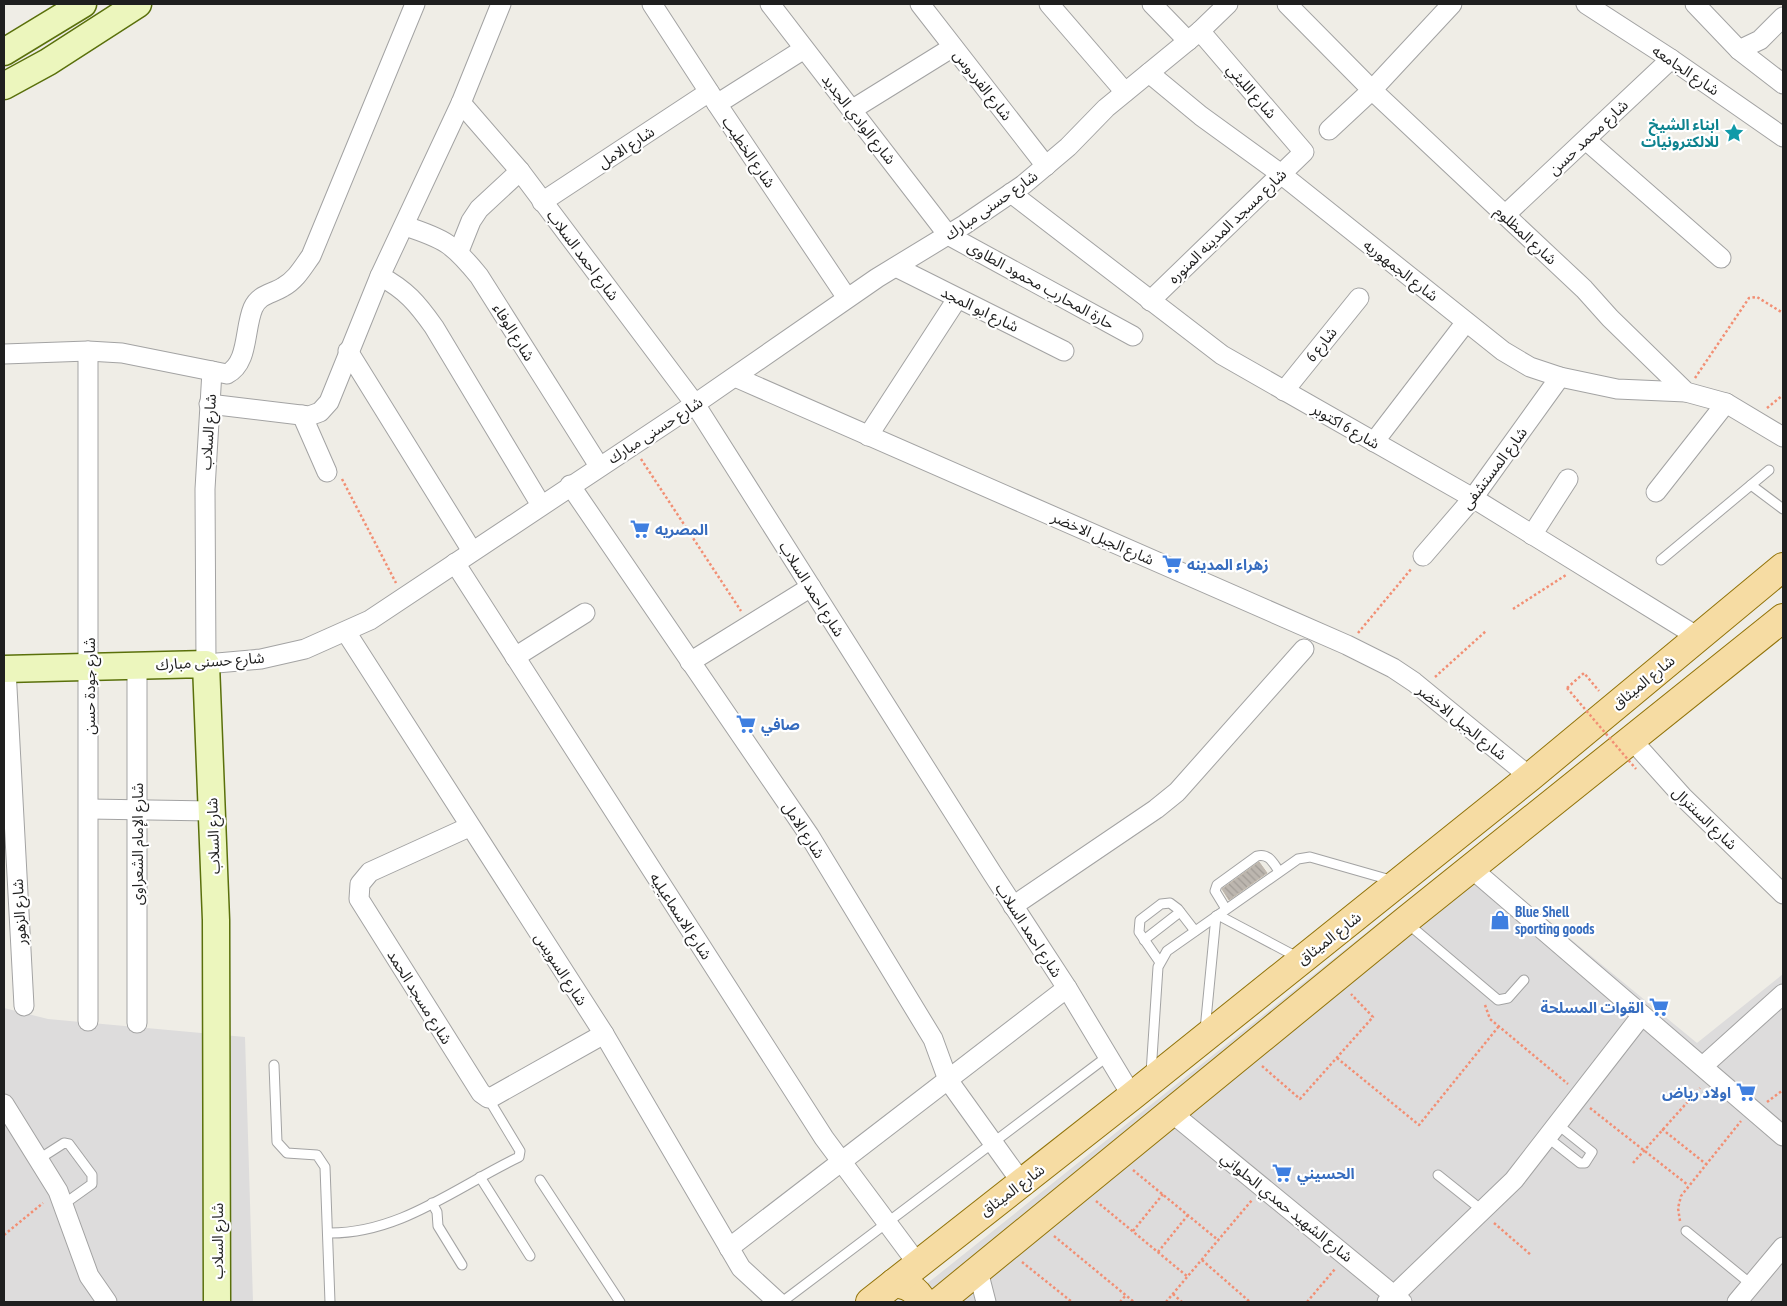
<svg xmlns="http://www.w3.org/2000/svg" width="1787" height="1306" viewBox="0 0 1787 1306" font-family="'PT Sans Narrow','Noto Sans Arabic',sans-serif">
	<defs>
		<pattern id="building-back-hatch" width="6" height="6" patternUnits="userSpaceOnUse" patternTransform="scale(1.25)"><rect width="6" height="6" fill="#bcb6af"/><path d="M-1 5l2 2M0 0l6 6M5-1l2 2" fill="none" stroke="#a19c96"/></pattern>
	</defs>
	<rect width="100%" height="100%" fill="#efede6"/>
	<!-- residential -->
	<g fill="#dddcdc">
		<polygon points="1466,853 1697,1043 1783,974 1783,1302 904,1302"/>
		<polygon points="4,1008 48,1019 245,1037 253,1302 4,1302"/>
	</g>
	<!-- building -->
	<polygon fill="url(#building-back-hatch)" stroke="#c0b6a9" points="1259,862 1267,873 1229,900 1222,889"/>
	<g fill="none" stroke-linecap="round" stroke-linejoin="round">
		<defs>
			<g id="lane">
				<polyline points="1751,485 1783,509"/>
				<polyline points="1661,560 1769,470"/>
				<path d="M1226,909L1215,891L1217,885L1257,856C1269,853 1273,863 1279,871"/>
				<polyline points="1218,915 1299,958"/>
				<polyline points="1407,923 1498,1000 1508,998 1524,980"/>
				<polyline points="1144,940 1180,912"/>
				<polyline points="1159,961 1139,932 1140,920 1161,904 1170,903 1178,909 1195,931"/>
				<polyline points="1205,1030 1216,916"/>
				<polyline points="274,1065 277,1142 287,1153 317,1155 325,1167 330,1302"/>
				<polyline points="1151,1073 1158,967 1167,951 1298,859 1310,857 1394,881"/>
				<polyline points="1547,1137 1580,1163 1585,1163 1592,1152 1557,1124"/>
				<polyline points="39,1159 64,1143 69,1144 92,1175 92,1184 64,1204"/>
				<polyline points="1438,1175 1483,1211"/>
				<polyline points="480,1177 530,1256"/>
				<polyline points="540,1180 620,1302"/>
				<polyline points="432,1203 437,1212 438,1226 462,1265"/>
				<polyline points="1686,1231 1752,1285"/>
				<path d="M328,1233C400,1234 456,1187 519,1157L520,1151L488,1098"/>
				<polyline points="782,1302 1108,1056"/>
			</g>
			<g id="street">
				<polyline points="652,4 717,104 847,298"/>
				<polyline points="770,4 948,235 1133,336"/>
				<polyline points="920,4 1046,166"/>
				<polyline points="1049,4 1125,92"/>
				<polyline points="1152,4 1188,41"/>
				<polyline points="1287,4 1372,90 1584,289 1610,318 1686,392 1726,403 1783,437"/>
				<polyline points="1586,4 1671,59 1783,137"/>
				<polyline points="1695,4 1739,50 1783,84"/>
				<polyline points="1739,50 1760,40 1783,17"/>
				<polyline points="1149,73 1201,116 1281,174 1503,351 1530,367 1560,377 1617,389 1686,392"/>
				<polyline points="461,103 520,171 695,404 992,873 1067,988 1132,1096"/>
				<polyline points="717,104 804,49"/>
				<polyline points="853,109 953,47"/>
				<polyline points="1329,130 1372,90 1452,4"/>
				<polyline points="1586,140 1721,258"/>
				<polyline points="1011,193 1222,355 1473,498 1698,637"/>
				<polyline points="542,202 709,92"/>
				<polyline points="1505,215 1671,59"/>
				<path d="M405,226C445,239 453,244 479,276L599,466"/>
				<polyline points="459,251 471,221 479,209 520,171"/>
				<polyline points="896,267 1064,351"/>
				<path d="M380,276C406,290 417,303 434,327L541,505"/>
				<polyline points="1150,301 1304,152 1200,31"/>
				<polyline points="348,351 472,551"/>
				<path d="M4,354L88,351L122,353L227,374C249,363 244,329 253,308C259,294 272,294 283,287C296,280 303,267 311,256L415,4"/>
				<polyline points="212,371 205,489 206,664 261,659 305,649 370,620 695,404 877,278 964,225 1023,185 1068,147 1106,108 1200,31 1228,4"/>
				<polyline points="735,377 1347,645 1393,668 1414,682 1530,777"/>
				<polyline points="1284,391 1359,298"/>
				<polyline points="209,404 309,416 320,412 329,402 380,276 461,103 501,4"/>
				<polyline points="302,415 327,472"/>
				<polyline points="868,436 957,299"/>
				<polyline points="1374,442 1466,322"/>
				<polyline points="570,485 809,835 933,1039 948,1080 1022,1183"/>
				<polyline points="1656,492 1726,403"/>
				<polyline points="1532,535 1568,479"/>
				<polyline points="1423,556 1473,498 1560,377"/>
				<polyline points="455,563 824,1138 917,1263"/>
				<polyline points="346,632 604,1034 741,1268 778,1302"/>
				<polyline points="515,657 585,613"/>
				<polyline points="690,662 811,587"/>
				<polyline points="6,669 24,1006"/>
				<polyline points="1631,739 1683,797 1783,894"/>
				<polyline points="89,809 211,811"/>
				<polyline points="469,827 370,872 360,884 359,899 481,1093 488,1098 492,1097 604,1034"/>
				<polyline points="1471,868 1783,1136"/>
				<polyline points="1013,906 1156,809 1177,792 1304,649"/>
				<polyline points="88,1021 88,351"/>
				<polyline points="137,1023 137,665"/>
				<polyline points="1703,1066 1783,994"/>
				<polyline points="4,1104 58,1191 89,1276 107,1302"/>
				<polyline points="1172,1113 1402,1302"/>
				<polyline points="729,1248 1067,988"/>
				<polyline points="978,1271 986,1302"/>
				<polyline points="1387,1302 1514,1180 1642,1015"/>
				<polyline points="1737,1302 1783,1247"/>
			</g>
			<g id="secondary">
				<polyline points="4,52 83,4"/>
				<polyline points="4,86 48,62 138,4"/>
				<polyline points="4,669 206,664 216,920 217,1302"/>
			</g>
			<g id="primary">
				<path d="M894,1283C908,1285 916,1289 923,1302"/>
				<polyline points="870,1302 1132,1096 1530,777 1783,567"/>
				<polyline points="939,1302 1405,921 1783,618"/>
			</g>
		</defs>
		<!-- lane casing -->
		<use href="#lane" stroke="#a3a3a3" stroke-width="11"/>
		<!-- street casing -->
		<use href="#street" stroke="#a3a3a3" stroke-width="21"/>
		<!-- secondary casing -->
		<use href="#secondary" stroke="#5a700b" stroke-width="29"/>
		<!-- primary casing -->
		<use href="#primary" stroke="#917309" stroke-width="30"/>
		<!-- path -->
		<g stroke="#f28f74" stroke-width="2.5" stroke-dasharray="2.5 2.5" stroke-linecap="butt">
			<polyline points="1695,378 1749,298 1757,297 1783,313"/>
			<polyline points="1767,408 1783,395"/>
			<polyline points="641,459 741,611"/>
			<polyline points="342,479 396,583"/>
			<polyline points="1513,609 1566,575"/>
			<polyline points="1358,633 1412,568"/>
			<polyline points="1435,677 1486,631"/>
			<polyline points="1567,688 1584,673 1599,691"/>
			<polyline points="1485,1005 1490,1019 1568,1084"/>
			<polyline points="1337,1058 1419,1125 1499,1026"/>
			<polyline points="1262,1066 1300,1099 1373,1017 1351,994"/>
			<polyline points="1767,1102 1783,1090"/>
			<polyline points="1590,1108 1688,1185"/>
			<polyline points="1662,1129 1706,1164"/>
			<polyline points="1633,1163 1700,1088"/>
			<polyline points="1133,1170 1218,1240"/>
			<polyline points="1096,1201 1188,1277"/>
			<polyline points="1680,1221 1678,1208 1681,1196 1741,1121"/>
			<polyline points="1494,1223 1531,1255"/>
			<polyline points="1133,1231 1163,1194"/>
			<polyline points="4,1235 43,1203"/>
			<polyline points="1054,1236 1134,1302"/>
			<polyline points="1158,1252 1188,1215"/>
			<polyline points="1202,1260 1250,1302"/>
			<polyline points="1022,1262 1072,1302"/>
			<polyline points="1173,1294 1182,1302"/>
			<polyline points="1120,1302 1126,1295"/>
			<polyline points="1166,1302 1252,1200"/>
			<polyline points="1307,1302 1335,1269"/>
		</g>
		<!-- lane -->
		<use href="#lane" stroke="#fff" stroke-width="9"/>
		<!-- street -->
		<use href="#street" stroke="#fff" stroke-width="19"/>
		<!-- secondary -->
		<use href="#secondary" stroke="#ecf6bd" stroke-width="26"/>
		<!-- primary -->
		<use href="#primary" stroke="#f6dca3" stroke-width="28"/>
		<!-- path-bridge -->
		<polyline stroke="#f28f74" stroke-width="2.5" stroke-dasharray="2.5 2.5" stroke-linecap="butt" points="1567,688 1636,769"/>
	</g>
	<!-- icons -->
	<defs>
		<symbol id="sight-bare" viewBox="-9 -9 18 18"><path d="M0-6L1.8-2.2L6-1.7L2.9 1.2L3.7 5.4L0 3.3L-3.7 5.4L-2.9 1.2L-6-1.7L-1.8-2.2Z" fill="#0f9aa8" stroke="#fff" stroke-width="2.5" paint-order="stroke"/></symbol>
		<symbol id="supermarket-bare" viewBox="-9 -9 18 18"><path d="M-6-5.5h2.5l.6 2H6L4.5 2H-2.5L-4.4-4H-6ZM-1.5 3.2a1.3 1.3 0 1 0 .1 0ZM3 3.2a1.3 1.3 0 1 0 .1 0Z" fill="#3f7fe0" stroke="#fff" stroke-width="2.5" paint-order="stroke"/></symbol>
		<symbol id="shop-bare" viewBox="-9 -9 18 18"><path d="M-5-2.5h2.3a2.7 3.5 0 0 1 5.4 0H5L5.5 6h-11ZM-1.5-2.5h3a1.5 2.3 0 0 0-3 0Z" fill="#3f7fe0" stroke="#fff" stroke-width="2.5" paint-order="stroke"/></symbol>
	</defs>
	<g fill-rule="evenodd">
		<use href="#sight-bare" x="1720" y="119" width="28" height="28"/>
		<use href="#supermarket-bare" x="626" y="515" width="28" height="28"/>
		<use href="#supermarket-bare" x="1158" y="550" width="28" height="28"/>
		<use href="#supermarket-bare" x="732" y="710" width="28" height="28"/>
		<use href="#shop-bare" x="1486" y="906" width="28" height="28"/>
		<use href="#supermarket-bare" x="1645" y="993" width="28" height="28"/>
		<use href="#supermarket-bare" x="1732" y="1078" width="28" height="28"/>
		<use href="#supermarket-bare" x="1268" y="1159" width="28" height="28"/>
	</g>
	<g text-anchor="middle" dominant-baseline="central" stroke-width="4.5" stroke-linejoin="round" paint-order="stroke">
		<!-- street labels -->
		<g font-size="15" fill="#1f1f1f" stroke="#fff">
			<text transform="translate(1686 70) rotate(34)">شارع الجامعه</text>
			<text transform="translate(983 85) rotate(52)">شارع الفردوس</text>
			<text transform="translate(1252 91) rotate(49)">شارع الليثي</text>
			<text transform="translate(859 119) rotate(52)">شارع الوادي الجديد</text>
			<text transform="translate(1588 137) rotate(-43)">شارع محمد حسن</text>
			<text transform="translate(626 147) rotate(-33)">شارع الامل</text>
			<text transform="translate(749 152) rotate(56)">شارع الخطيب</text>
			<text transform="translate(991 205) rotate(-35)">شارع حسنى مبارك</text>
			<text transform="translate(1227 226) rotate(-44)">شارع مسجد المدينه المنوره</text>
			<text transform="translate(1526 235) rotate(43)">شارع المظلوم</text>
			<text transform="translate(583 255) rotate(53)">شارع احمد السلاب</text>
			<text transform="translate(1401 270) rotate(38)">شارع الجمهوريه</text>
			<text transform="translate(1041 285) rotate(29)">حارة المحارب محمود الطاوى</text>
			<text transform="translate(980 309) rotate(26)">شارع ابو المجد</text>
			<text transform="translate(514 332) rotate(58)">شارع الوفاء</text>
			<text transform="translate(1321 344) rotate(-51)">شارع 6</text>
			<text transform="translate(1346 426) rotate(30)">شارع 6 اكتوبر</text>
			<text transform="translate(655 430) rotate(-33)">شارع حسنى مبارك</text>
			<text transform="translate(208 432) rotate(-86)">شارع السلاب</text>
			<text transform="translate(1494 468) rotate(-53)">شارع المستشفى</text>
			<text transform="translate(1103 538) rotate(24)">شارع الجبل الاخضر</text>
			<text transform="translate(812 589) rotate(58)">شارع احمد السلاب</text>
			<text transform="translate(210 661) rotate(-4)">شارع حسنى مبارك</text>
			<text transform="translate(1643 682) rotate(-39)">شارع الميثاق</text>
			<text transform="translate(89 686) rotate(-90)">شارع جودة حسن</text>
			<text transform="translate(1462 722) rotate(39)">شارع الجبل الاخضر</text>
			<text transform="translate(1705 818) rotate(44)">شارع السنترال</text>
			<text transform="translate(804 830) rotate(57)">شارع الامل</text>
			<text transform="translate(213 836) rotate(-92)">شارع السلاب</text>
			<text transform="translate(137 844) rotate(-90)">شارع الإمام الشعراوى</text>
			<text transform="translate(19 912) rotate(-93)">شارع الزهور</text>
			<text transform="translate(681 916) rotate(57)">شارع الاسماعيليه</text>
			<text transform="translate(1029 930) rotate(57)">شارع احمد السلاب</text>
			<text transform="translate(1329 938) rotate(-38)">شارع الميثاق</text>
			<text transform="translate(561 969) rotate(57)">شارع السويس</text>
			<text transform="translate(420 997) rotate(58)">شارع مسجد الحمد</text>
			<text transform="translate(1012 1190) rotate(-37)">شارع الميثاق</text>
			<text transform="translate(1287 1207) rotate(39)">شارع الشهيد حمدي الحلواني</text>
			<text transform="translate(217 1241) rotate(-90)">شارع السلاب</text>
		</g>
		<!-- culture labels -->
		<g font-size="15" font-weight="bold" fill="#0d838f" stroke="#fff" text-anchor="end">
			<text x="1719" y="124">ابناء الشيخ<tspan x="1719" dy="17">للالكترونيات</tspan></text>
		</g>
		<!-- shop labels -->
		<g font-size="15" font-weight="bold" fill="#366cbe" stroke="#fff" text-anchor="start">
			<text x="655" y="529">المصريه</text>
			<text x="1187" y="564">زهراء المدينه</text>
			<text x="761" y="724">صافي</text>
			<text x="1515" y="911">Blue Shell<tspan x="1515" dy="17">sporting goods</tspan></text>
			<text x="1644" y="1007" text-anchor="end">القوات المسلحة</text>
			<text x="1731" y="1092" text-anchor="end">اولاد رياض</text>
			<text x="1297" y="1173">الحسيني</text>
		</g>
	</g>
	<!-- border -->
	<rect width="1787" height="1306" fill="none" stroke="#1f1f1f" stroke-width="10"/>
</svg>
